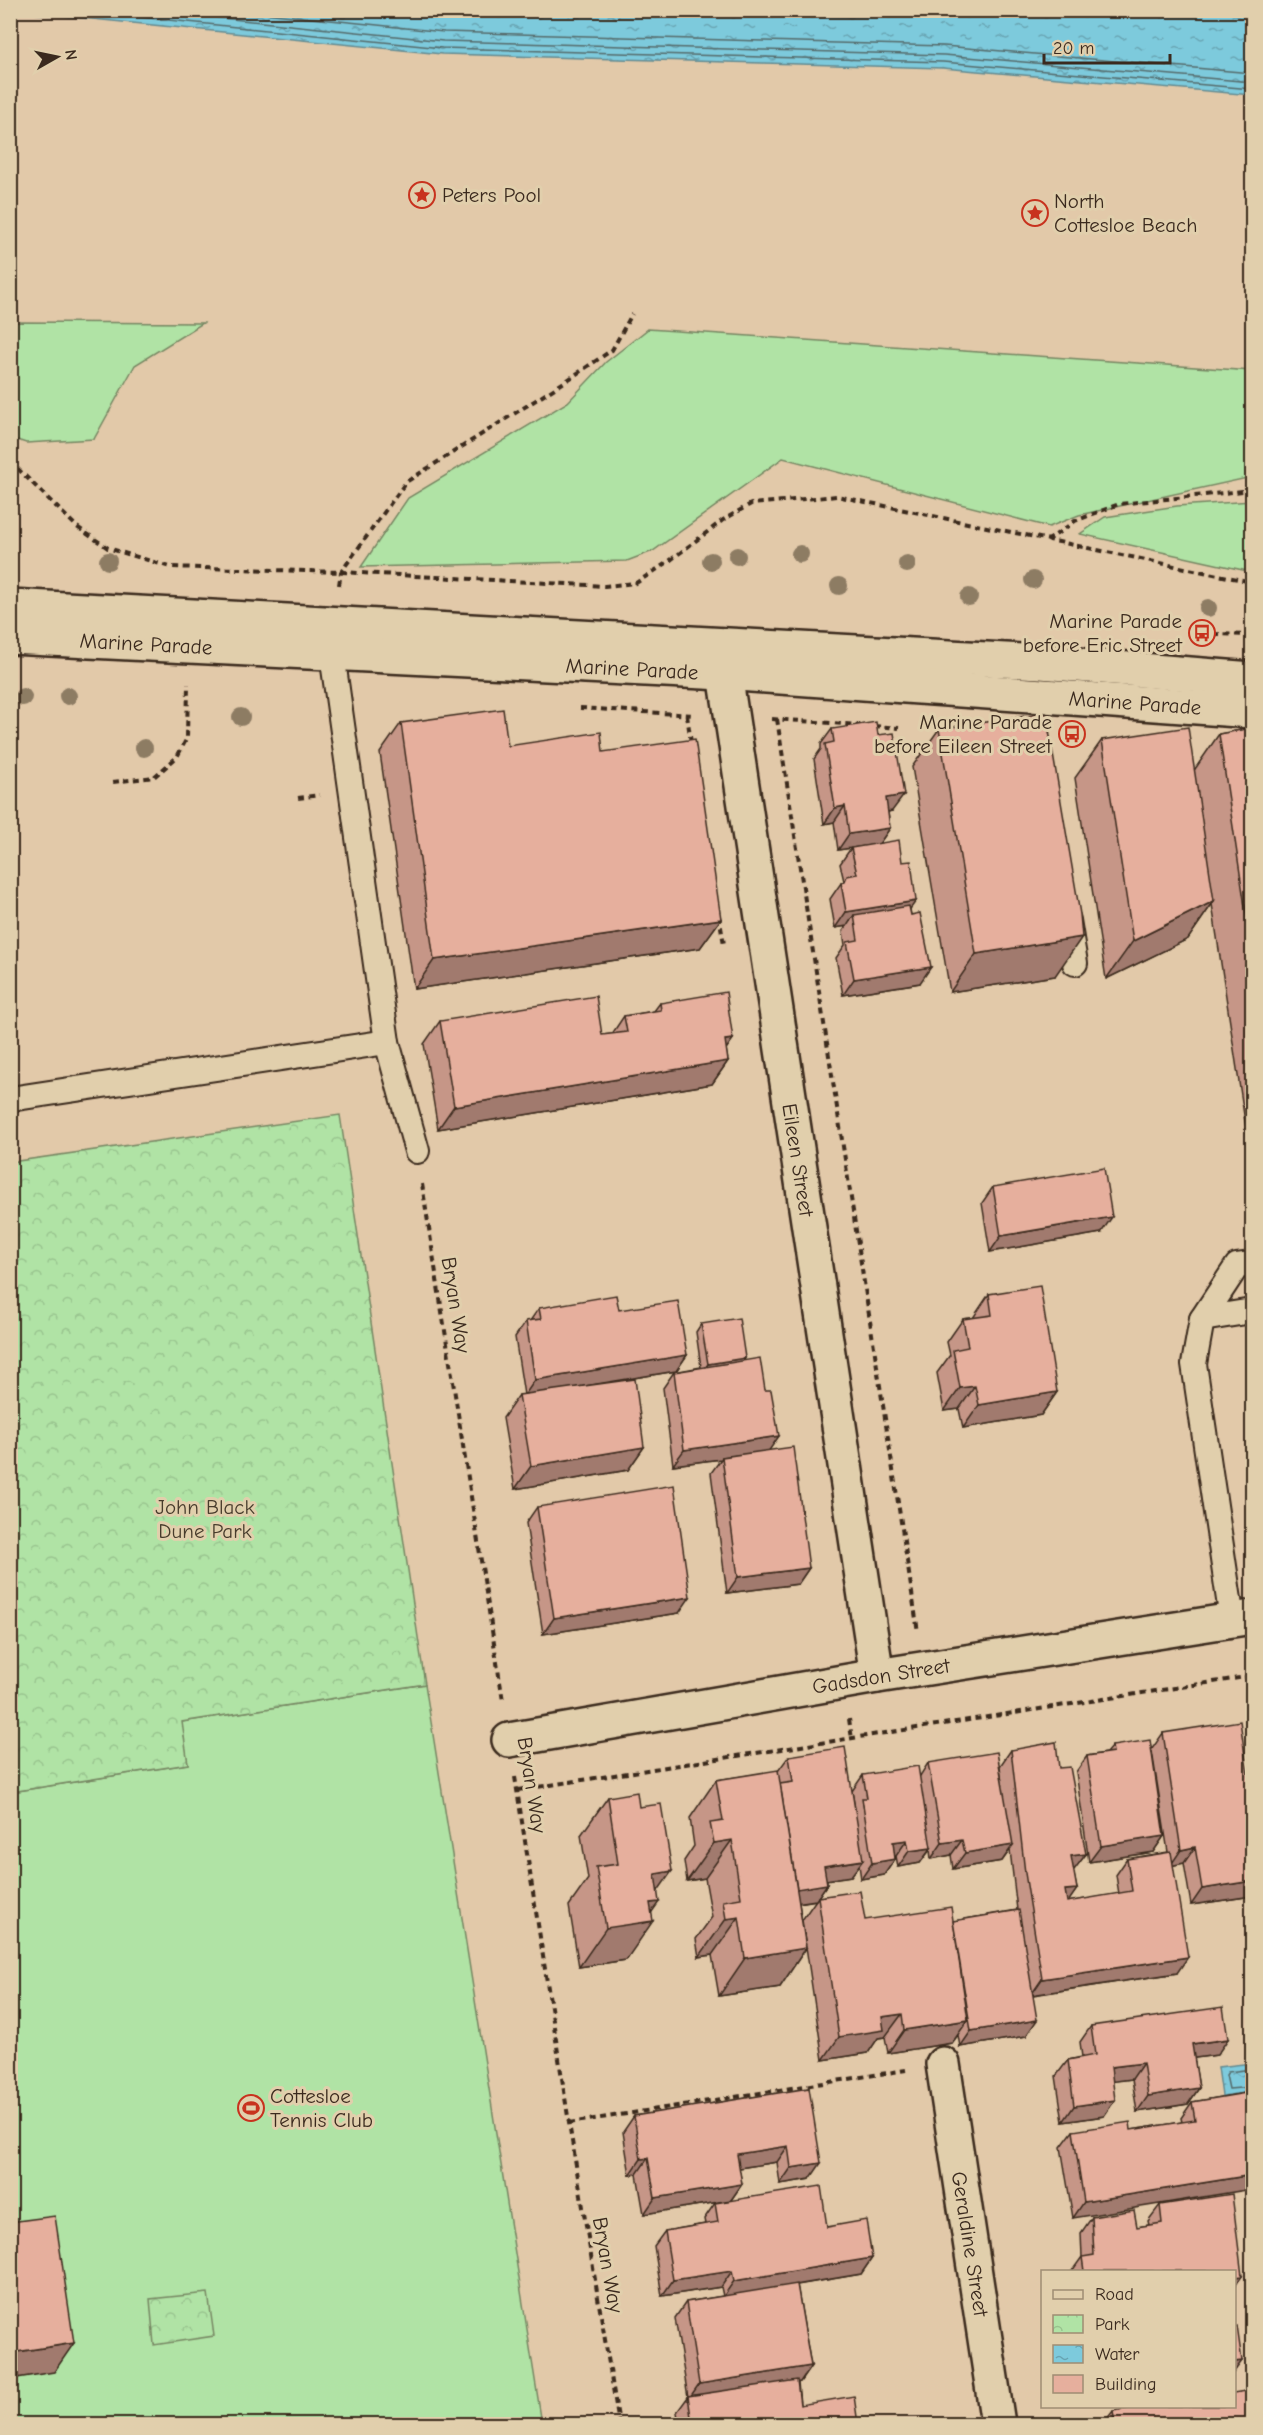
<svg xmlns="http://www.w3.org/2000/svg" width="1263" height="2435" viewBox="0 0 1263 2435" font-family="'Comic Neue',sans-serif">
	<defs>
		<pattern id="park-crowns" width="20" height="18" patternUnits="userSpaceOnUse" patternTransform="scale(1.5)"><rect width="20" height="18" fill="#b0e3a5"/><path d="M2 6a3 3 0 1 1 6 0M12 15a3 3 0 1 1 6 0" fill="none" stroke="#98c38e"/></pattern>
		<pattern id="water-ripples" width="26" height="14" patternUnits="userSpaceOnUse" patternTransform="scale(1.5)"><rect width="26" height="14" fill="#7dcadc"/><path d="M2 4q2-2 4 0t4 0M15 11q2-2 4 0t4 0" fill="none" stroke="#68a4b2"/></pattern>
	</defs>
	<rect width="100%" height="100%" fill="#e2c9a9"/>
	<filter id="ink" filterUnits="userSpaceOnUse"><feTurbulence type="fractalNoise" baseFrequency=".0167" numOctaves="2"/><feDisplacementMap in="SourceGraphic" scale="12" xChannelSelector="R" yChannelSelector="G"/><feConvolveMatrix kernelMatrix="1 2 1 2 8 2 1 2 1" color-interpolation-filters="sRGB"/></filter>
	<g filter="url(#ink)">
		<!-- grass -->
		<g fill="#b0e3a5" stroke="#768662" stroke-width="1.5">
			<polygon points="11,322 203,323 135,365 94,439 26,443 11,438"/>
			<polygon points="648,329 1252,371 1252,477 1079,515 1049,527 783,458 653,551 627,561 361,567 408,498 568,402 606,362"/>
			<polygon points="1252,501 1252,572 1080,534 1105,517 1177,506"/>
			<polygon points="425,1684 542,2424 11,2424 11,1792 188,1764 181,1722"/>
		</g>
		<!-- park -->
		<g fill="url(#park-crowns)" stroke="#768662" stroke-width="1.5">
			<polygon points="340,1115 425,1684 182,1722 188,1764 11,1792 11,1162"/>
			<polygon points="208,2293 214,2336 154,2345 150,2299"/>
		</g>
		<!-- water -->
		<g fill="url(#water-ripples)" stroke="#638a90" stroke-width="1.5">
			<polygon points="12,11 1252,11 1252,95 943,68 442,54"/>
			<polygon points="1252,2063 1252,2092 1222,2096 1218,2067"/>
		</g>
		<g fill="none" stroke-linecap="round" stroke-linejoin="round">
			<!-- shore -->
			<g stroke="#556a6a" stroke-width="1.5">
				<polyline points="71,10 442,48 943,62 1252,89"/>
				<polyline points="145,10 443,41 944,55 1252,82"/>
				<polyline points="234,10 444,32 944,46 1252,73"/>
				<polyline points="1252,2069 1228,2072 1226,2075 1229,2089 1252,2087"/>
			</g>
			<defs>
				<g id="lane">
					<polyline points="333,639 332,654 387,1042 417,1151"/>
					<polyline points="1068,920 1075,963"/>
					<polyline points="10,1099 387,1042"/>
					<polyline points="1202,1319 1252,1311"/>
					<polyline points="1236,1620 1232,1620 1194,1364 1202,1319 1237,1266 1252,1264"/>
				</g>
				<g id="street">
					<polyline points="721,647 877,1676"/>
					<polyline points="509,1740 877,1676 1252,1617"/>
					<polyline points="943,2064 998,2424"/>
				</g>
				<g id="secondary">
					<polyline points="10,606 1041,662 1252,679"/>
					<polyline points="10,637 724,673 1252,711"/>
				</g>
			</defs>
			<!-- lane casing -->
			<use href="#lane" stroke="#3b2a1e" stroke-width="28"/>
			<!-- street casing -->
			<use href="#street" stroke="#3b2a1e" stroke-width="38"/>
			<!-- secondary casing -->
			<use href="#secondary" stroke="#3b2a1e" stroke-width="38"/>
			<!-- path -->
			<g stroke="#3b2a1e" stroke-width="4" stroke-dasharray="6 4.5" stroke-linecap="butt">
				<polyline points="10,461 77,527 108,548 170,567 341,572 605,586 636,583 668,562 723,520 751,504 837,496 1252,582"/>
				<polyline points="1047,541 1075,521 1119,504 1252,490"/>
				<polyline points="339,585 341,572 406,482 566,381 612,350 632,314"/>
				<polyline points="1214,634 1252,635"/>
				<polyline points="580,708 693,715"/>
				<polyline points="687,715 691,743"/>
				<polyline points="772,719 860,725"/>
				<polyline points="777,719 918,1632"/>
				<polyline points="874,726 899,728"/>
				<polyline points="113,782 154,777 177,757 187,738 188,684"/>
				<polyline points="298,798 319,795"/>
				<polyline points="719,916 724,944"/>
				<polyline points="422,1184 503,1701"/>
				<polyline points="849,1719 852,1739"/>
				<polyline points="515,1777 569,2123 619,2424"/>
				<polyline points="518,1790 1252,1676"/>
				<polyline points="569,2123 906,2070"/>
			</g>
			<!-- lane -->
			<use href="#lane" stroke="#e1cfac" stroke-width="24"/>
			<!-- street -->
			<use href="#street" stroke="#e1cfac" stroke-width="33"/>
			<!-- secondary -->
			<use href="#secondary" stroke="#e1cfac" stroke-width="33"/>
		</g>
		<!-- trees -->
		<g fill="#8d7b64">
			<circle cx="800" cy="554" r="9"/>
			<circle cx="737" cy="556" r="9"/>
			<circle cx="108" cy="561" r="9"/>
			<circle cx="711" cy="561" r="9"/>
			<circle cx="907" cy="564" r="9"/>
			<circle cx="1033" cy="580" r="9"/>
			<circle cx="839" cy="586" r="9"/>
			<circle cx="969" cy="597" r="9"/>
			<circle cx="1208" cy="608" r="9"/>
			<circle cx="68" cy="696" r="9"/>
			<circle cx="23" cy="697" r="9"/>
			<circle cx="241" cy="717" r="9"/>
			<circle cx="144" cy="748" r="9"/>
		</g>
		<!-- wall -->
		<g fill="#c69687" stroke="#3b2a1e" stroke-width="1.5">
			<polygon points="401,723 508,746 603,752 721,919 700,948 414,989 380,753"/>
			<polygon points="1252,728 1252,1168 1212,904 1188,939 1106,979 1075,778 1102,740 1195,769 1219,734"/>
			<polygon points="832,729 892,811 888,812 890,828 879,844 838,850 834,822 824,824 814,759 821,749 821,744"/>
			<polygon points="939,729 1055,976 950,992 912,767"/>
			<polygon points="851,848 910,909 920,983 843,995 836,958 845,945 843,931 847,926 835,928 830,899 841,883 844,881 840,864"/>
			<polygon points="660,1003 733,1039 726,1049 728,1061 712,1084 438,1129 424,1044 440,1021 602,1035 612,1034 624,1016 654,1011"/>
			<polygon points="993,1187 1101,1233 990,1252 982,1203"/>
			<polygon points="989,1294 1057,1392 1041,1415 963,1428 959,1409 944,1411 937,1373 950,1355 947,1342 963,1319 973,1318"/>
			<polygon points="539,1308 619,1310 687,1355 676,1371 566,1389 644,1447 628,1470 515,1489 503,1418 519,1395 524,1395 515,1337 526,1321 530,1321"/>
			<polygon points="701,1324 745,1358 744,1361 769,1451 809,1568 798,1584 727,1593 711,1473 721,1459 673,1465 663,1388 674,1372 701,1367 696,1332"/>
			<polygon points="537,1507 679,1613 543,1634 526,1523"/>
			<polygon points="1252,1690 1252,1712 1250,1694"/>
			<polygon points="1163,1733 1252,1803 1252,1896 1191,1905 1184,1863 1173,1865 1177,1973 1033,1995 1026,2036 960,2047 958,2035 952,2043 888,2053 885,2037 878,2038 868,2053 823,2060 802,1920 818,1897 865,1920 953,1921 1017,1910 1010,1850 1002,1861 953,1869 951,1855 931,1859 930,1850 920,1863 898,1867 896,1856 895,1856 895,1859 884,1875 861,1879 859,1865 851,1876 827,1879 827,1884 816,1900 799,1903 806,1948 780,1987 719,1996 712,1955 699,1957 696,1939 712,1917 705,1878 687,1881 684,1861 694,1846 690,1818 716,1780 778,1771 789,1756 855,1809 852,1791 863,1775 920,1776 928,1763 1002,1783 1000,1766 1011,1750 1059,1768 1086,1854 1073,1870 1077,1889 1067,1902 1119,1894 1116,1875 1127,1859 1168,1852 1152,1751 1164,1836 1153,1852 1089,1862 1076,1772 1087,1756 1106,1753 1112,1746 1152,1749"/>
			<polygon points="608,1797 639,1807 658,1891 651,1912 626,1960 579,1967 569,1906 588,1879 581,1835"/>
			<polygon points="1091,2026 1217,2055 1194,2058 1199,2088 1188,2104 1137,2112 1132,2079 1113,2081 1104,2116 1063,2122 1056,2076 1068,2060 1082,2057 1080,2042"/>
			<polygon points="809,2088 810,2179 780,2184 777,2162 739,2168 742,2184 731,2200 644,2214 637,2174 630,2175 623,2132 634,2116"/>
			<polygon points="1252,2092 1073,2218 1061,2147 1073,2131 1131,2130 1182,2122 1181,2118 1192,2102"/>
			<polygon points="715,2203 827,2227 872,2258 861,2274 797,2285 811,2366 800,2382 798,2382 800,2405 858,2424 679,2424 677,2412 688,2397 675,2318 686,2302 723,2296 721,2287 662,2296 654,2246 665,2231 705,2224 704,2219"/>
			<polygon points="1160,2205 1242,2276 1234,2287 1234,2271 1072,2271 1082,2257 1081,2233 1092,2217 1137,2227 1149,2225 1148,2221"/>
			<polygon points="1113,2411 1252,2424 1103,2424"/>
		</g>
		<!-- shaded-wall -->
		<g fill="#a17a6e" stroke="#3b2a1e" stroke-width="1.5">
			<polygon points="904,795 892,811 875,814 886,798"/>
			<polygon points="845,806 834,822 824,824 835,808"/>
			<polygon points="890,828 879,844 838,850 849,834"/>
			<polygon points="916,901 905,916 854,915 847,926 835,928 846,912"/>
			<polygon points="1214,901 1188,939 1106,979 1133,941"/>
			<polygon points="721,919 700,948 414,989 434,960"/>
			<polygon points="1082,937 1055,976 950,992 976,954"/>
			<polygon points="931,967 920,983 843,995 854,979"/>
			<polygon points="733,1039 717,1062 725,1040"/>
			<polygon points="728,1061 712,1084 438,1129 454,1106"/>
			<polygon points="1112,1217 1101,1233 990,1252 1001,1236"/>
			<polygon points="687,1355 676,1371 524,1396 535,1380"/>
			<polygon points="745,1358 740,1366 702,1372 708,1364"/>
			<polygon points="975,1386 959,1409 944,1411 960,1388"/>
			<polygon points="1057,1392 1041,1415 963,1428 979,1405"/>
			<polygon points="779,1436 768,1452 722,1457 721,1459 673,1465 684,1450"/>
			<polygon points="644,1447 628,1470 515,1489 531,1466"/>
			<polygon points="809,1568 798,1584 727,1593 738,1577"/>
			<polygon points="690,1597 679,1613 543,1634 554,1618"/>
			<polygon points="1164,1836 1153,1852 1089,1862 1101,1846"/>
			<polygon points="732,1840 705,1878 687,1881 714,1843"/>
			<polygon points="907,1840 896,1856 881,1858 893,1842"/>
			<polygon points="962,1840 951,1855 931,1859 942,1843"/>
			<polygon points="1013,1845 1002,1861 953,1869 965,1853"/>
			<polygon points="1195,1847 1184,1863 1170,1866 1181,1850"/>
			<polygon points="931,1848 920,1863 898,1867 909,1851"/>
			<polygon points="1086,1854 1074,1870 1060,1872 1071,1856"/>
			<polygon points="895,1859 884,1875 861,1879 872,1863"/>
			<polygon points="863,1860 851,1876 813,1882 824,1866"/>
			<polygon points="672,1871 645,1909 655,1874"/>
			<polygon points="1252,1881 1252,1896 1191,1905 1202,1889"/>
			<polygon points="827,1884 816,1900 782,1905 793,1889"/>
			<polygon points="1077,1889 1066,1905 1065,1890"/>
			<polygon points="659,1902 644,1923 653,1921 626,1960 579,1967 606,1928 650,1903"/>
			<polygon points="739,1917 712,1955 699,1957 726,1919"/>
			<polygon points="806,1948 780,1987 719,1996 745,1958"/>
			<polygon points="1188,1957 1177,1973 1031,1995 1042,1979"/>
			<polygon points="902,2014 885,2037 878,2038 868,2053 823,2060 839,2037 882,2017"/>
			<polygon points="968,2020 952,2043 888,2053 904,2030"/>
			<polygon points="1037,2020 1026,2036 960,2047 971,2031"/>
			<polygon points="1228,2039 1217,2055 1181,2060 1192,2044"/>
			<polygon points="1143,2063 1132,2079 1100,2083 1111,2067"/>
			<polygon points="1199,2088 1188,2104 1137,2112 1148,2096"/>
			<polygon points="1115,2100 1104,2116 1063,2122 1074,2106"/>
			<polygon points="788,2146 777,2162 726,2170 737,2154"/>
			<polygon points="648,2158 637,2174 630,2175 641,2159"/>
			<polygon points="821,2163 810,2179 780,2184 791,2168"/>
			<polygon points="1252,2175 1252,2189 1073,2218 1084,2202"/>
			<polygon points="742,2184 731,2200 644,2214 655,2198"/>
			<polygon points="872,2258 861,2274 723,2297 734,2281"/>
			<polygon points="732,2271 721,2287 662,2296 673,2280"/>
			<polygon points="1242,2276 1234,2287 1234,2277"/>
			<polygon points="74,2343 54,2372 10,2379 10,2353"/>
			<polygon points="1242,2361 1234,2372 1234,2362"/>
			<polygon points="811,2366 800,2382 688,2400 699,2384"/>
		</g>
		<!-- building -->
		<g fill="#e6af9d" stroke="#3b2a1e" stroke-width="1.5">
			<polygon points="503,709 508,746 601,732 603,752 695,739 721,919 434,960 401,723"/>
			<polygon points="1046,713 1080,914 1082,937 976,954 939,729"/>
			<polygon points="876,722 878,735 894,733 904,795 886,798 890,828 849,834 845,806 835,808 825,744 834,742 832,729"/>
			<polygon points="1188,727 1214,901 1133,941 1102,740"/>
			<polygon points="1252,728 1252,953 1219,734"/>
			<polygon points="899,840 902,862 911,861 916,901 846,912 841,883 845,881 847,876 857,874 851,848"/>
			<polygon points="909,906 911,915 920,913 931,967 854,979 847,942 858,940 854,915"/>
			<polygon points="726,992 733,1039 725,1040 728,1061 454,1106 440,1021 596,996 602,1035 627,1032 624,1016 661,1010 660,1003"/>
			<polygon points="1104,1168 1112,1217 1001,1236 993,1187"/>
			<polygon points="1040,1286 1057,1392 979,1405 975,1386 960,1388 953,1350 968,1347 963,1319 992,1315 989,1294"/>
			<polygon points="616,1295 619,1310 678,1301 687,1355 535,1380 526,1321 541,1319 539,1308"/>
			<polygon points="739,1318 745,1358 708,1364 701,1324"/>
			<polygon points="760,1358 765,1390 771,1390 779,1436 684,1450 674,1372"/>
			<polygon points="635,1379 644,1447 531,1466 519,1395"/>
			<polygon points="793,1447 809,1568 738,1577 722,1457"/>
			<polygon points="674,1485 690,1597 554,1618 537,1507"/>
			<polygon points="1240,1721 1252,1803 1252,1881 1202,1889 1195,1847 1181,1850 1163,1733"/>
			<polygon points="1150,1740 1164,1836 1101,1846 1087,1756 1113,1752 1112,1746"/>
			<polygon points="1056,1742 1059,1768 1070,1767 1086,1854 1071,1856 1077,1889 1065,1890 1067,1902 1132,1891 1127,1859 1171,1852 1188,1957 1042,1979 1025,1873 1011,1750"/>
			<polygon points="845,1747 863,1860 824,1866 827,1884 797,1889 780,1784 793,1782 789,1756"/>
			<polygon points="997,1752 1013,1845 965,1853 962,1840 942,1843 928,1763"/>
			<polygon points="918,1766 931,1848 909,1851 907,1840 893,1842 895,1859 872,1863 862,1798 867,1798 863,1775"/>
			<polygon points="778,1770 806,1948 745,1958 739,1917 726,1919 723,1901 741,1898 732,1840 714,1843 710,1823 723,1821 716,1780"/>
			<polygon points="637,1792 639,1807 661,1804 672,1871 655,1874 659,1902 650,1903 653,1921 606,1928 596,1867 618,1864 608,1797"/>
			<polygon points="860,1891 865,1920 951,1907 968,2020 904,2030 902,2014 882,2017 884,2030 839,2037 818,1897"/>
			<polygon points="1019,1910 1037,2020 971,2031 953,1921"/>
			<polygon points="1223,2007 1228,2039 1192,2044 1199,2088 1148,2096 1143,2063 1111,2067 1115,2100 1074,2106 1068,2060 1095,2055 1091,2026"/>
			<polygon points="809,2088 821,2163 791,2168 788,2146 737,2154 742,2184 655,2198 648,2158 641,2159 634,2116"/>
			<polygon points="1252,2092 1252,2175 1084,2202 1073,2131 1130,2122 1131,2130 1195,2120 1192,2102"/>
			<polygon points="821,2186 827,2227 866,2220 872,2258 734,2281 732,2271 673,2280 665,2231 718,2222 715,2203"/>
			<polygon points="1232,2194 1242,2276 1234,2277 1234,2271 1084,2271 1082,2257 1094,2255 1092,2217 1134,2210 1137,2227 1162,2223 1160,2205"/>
			<polygon points="55,2216 74,2343 10,2353 10,2222"/>
			<polygon points="797,2284 811,2366 699,2384 686,2302"/>
			<polygon points="1237,2326 1242,2361 1234,2362 1234,2327"/>
			<polygon points="797,2380 800,2405 854,2396 858,2424 692,2424 688,2396"/>
			<polygon points="1252,2390 1252,2424 1115,2424 1113,2411 1142,2406 1234,2406 1234,2393"/>
		</g>
	</g>
	<!-- icons -->
	<defs>
		<symbol id="sight-ring" viewBox="-11 -11 22 22"><circle r="9.5" fill="#e1cfac" stroke="#c8321e" stroke-width="1.5"/><path d="M0-6L1.8-2.2L6-1.7L2.9 1.2L3.7 5.4L0 3.3L-3.7 5.4L-2.9 1.2L-6-1.7L-1.8-2.2Z" fill="#c8321e"/></symbol>
		<symbol id="bus-ring" viewBox="-11 -11 22 22"><circle r="9.5" fill="#e1cfac" stroke="#c8321e" stroke-width="1.5"/><path d="M-5-6H5V4H4V6H2V4H-2V6H-4V4H-5ZM-3.5-4V0h7V-4ZM-3.5 1.2v1.5H-2V1.2ZM2 1.2v1.5H3.5V1.2Z" fill="#c8321e"/></symbol>
		<symbol id="stadium-ring" viewBox="-11 -11 22 22"><circle r="9.5" fill="#e1cfac" stroke="#c8321e" stroke-width="1.5"/><path d="M0-5a6.5 5 0 1 0 0 10a6.5 5 0 1 0 0-10ZM-3.5-1.8h7v3.6h-7Z" fill="#c8321e"/></symbol>
	</defs>
	<g fill-rule="evenodd">
		<use href="#sight-ring" x="407" y="180" width="30" height="30"/>
		<use href="#sight-ring" x="1020" y="198" width="30" height="30"/>
		<use href="#bus-ring" x="1187" y="618" width="30" height="30"/>
		<use href="#bus-ring" x="1057" y="719" width="30" height="30"/>
		<use href="#stadium-ring" x="236" y="2093" width="30" height="30"/>
	</g>
	<g text-anchor="middle" dominant-baseline="central" stroke-width="6" stroke-linejoin="round" paint-order="stroke">
		<!-- poi labels -->
		<g font-size="21" fill="#3b2a1e" stroke="#e1cfac" text-anchor="start">
			<text x="442" y="195">Peters Pool</text>
			<text x="1054" y="201">North<tspan x="1054" dy="24">Cottesloe Beach</tspan></text>
			<text x="1182" y="621" text-anchor="end">Marine Parade<tspan x="1182" dy="24">before Eric Street</tspan></text>
			<text x="1052" y="722" text-anchor="end">Marine Parade<tspan x="1052" dy="24">before Eileen Street</tspan></text>
			<text x="270" y="2096">Cottesloe<tspan x="270" dy="24">Tennis Club</tspan></text>
		</g>
		<!-- street labels -->
		<g font-size="21" fill="#3b2a1e" stroke="#e1cfac">
			<text transform="translate(146 644) rotate(3)">Marine Parade</text>
			<text transform="translate(632 669) rotate(3)">Marine Parade</text>
			<text transform="translate(1135 703) rotate(4)">Marine Parade</text>
			<text transform="translate(798 1160) rotate(81)">Eileen Street</text>
			<text transform="translate(456 1305) rotate(81)">Bryan Way</text>
			<text transform="translate(881 1676) rotate(-9)">Gadsdon Street</text>
			<text transform="translate(532 1785) rotate(81)">Bryan Way</text>
			<text transform="translate(970 2244) rotate(81)">Geraldine Street</text>
			<text transform="translate(608 2265) rotate(80)">Bryan Way</text>
		</g>
		<!-- park labels -->
		<g font-size="21" fill="#473c2c" stroke="#e1cfac">
			<text x="205" y="1507">John Black<tspan x="205" dy="24">Dune Park</tspan></text>
		</g>
	</g>
	<!-- margin -->
	<rect width="1263" height="2435" fill="none" stroke="#e1cfac" stroke-width="36"/>
	<rect x="18" y="18" width="1227" height="2399" fill="none" stroke="#3b2a1e" stroke-width="2" filter="url(#ink)"/>
	<!-- legend -->
	<rect x="1041" y="2270" width="195" height="138" fill="#e1cfac" stroke="#9f8d73" stroke-width="1.5"/>
	<rect x="1053" y="2290" width="30" height="9" fill="#e1cfac" stroke="#9f8d73" stroke-width="1.5"/>
	<text x="1095" y="2300" font-size="18" fill="#3b2a1e">Road</text>
	<rect x="1053" y="2315" width="30" height="18" fill="url(#park-crowns)" stroke="#9f8d73" stroke-width="1.5"/>
	<text x="1095" y="2330" font-size="18" fill="#3b2a1e">Park</text>
	<rect x="1053" y="2345" width="30" height="18" fill="url(#water-ripples)" stroke="#9f8d73" stroke-width="1.5"/>
	<text x="1095" y="2360" font-size="18" fill="#3b2a1e">Water</text>
	<rect x="1053" y="2375" width="30" height="18" fill="#e6af9d" stroke="#9f8d73" stroke-width="1.5"/>
	<text x="1095" y="2390" font-size="18" fill="#3b2a1e">Building</text>
	<!-- north arrow -->
	<g transform="translate(57 57) rotate(81)" stroke="#e1cfac" stroke-width="4.5" paint-order="stroke">
	<path d="M0-4.5L10 22L0 15L-10 22Z" fill="#3b2a1e"/>
	<text y="-9" font-size="16" font-weight="bold" text-anchor="middle" fill="#3b2a1e">N</text>
	</g>
	<!-- scale -->
	<path d="M1044 54v9h126v-9" fill="none" stroke="#3b2a1e" stroke-width="3"/>
	<text x="1053" y="54" font-size="18" fill="#3b2a1e" stroke="#e1cfac" stroke-width="4.5" paint-order="stroke">20 m</text>
</svg>
